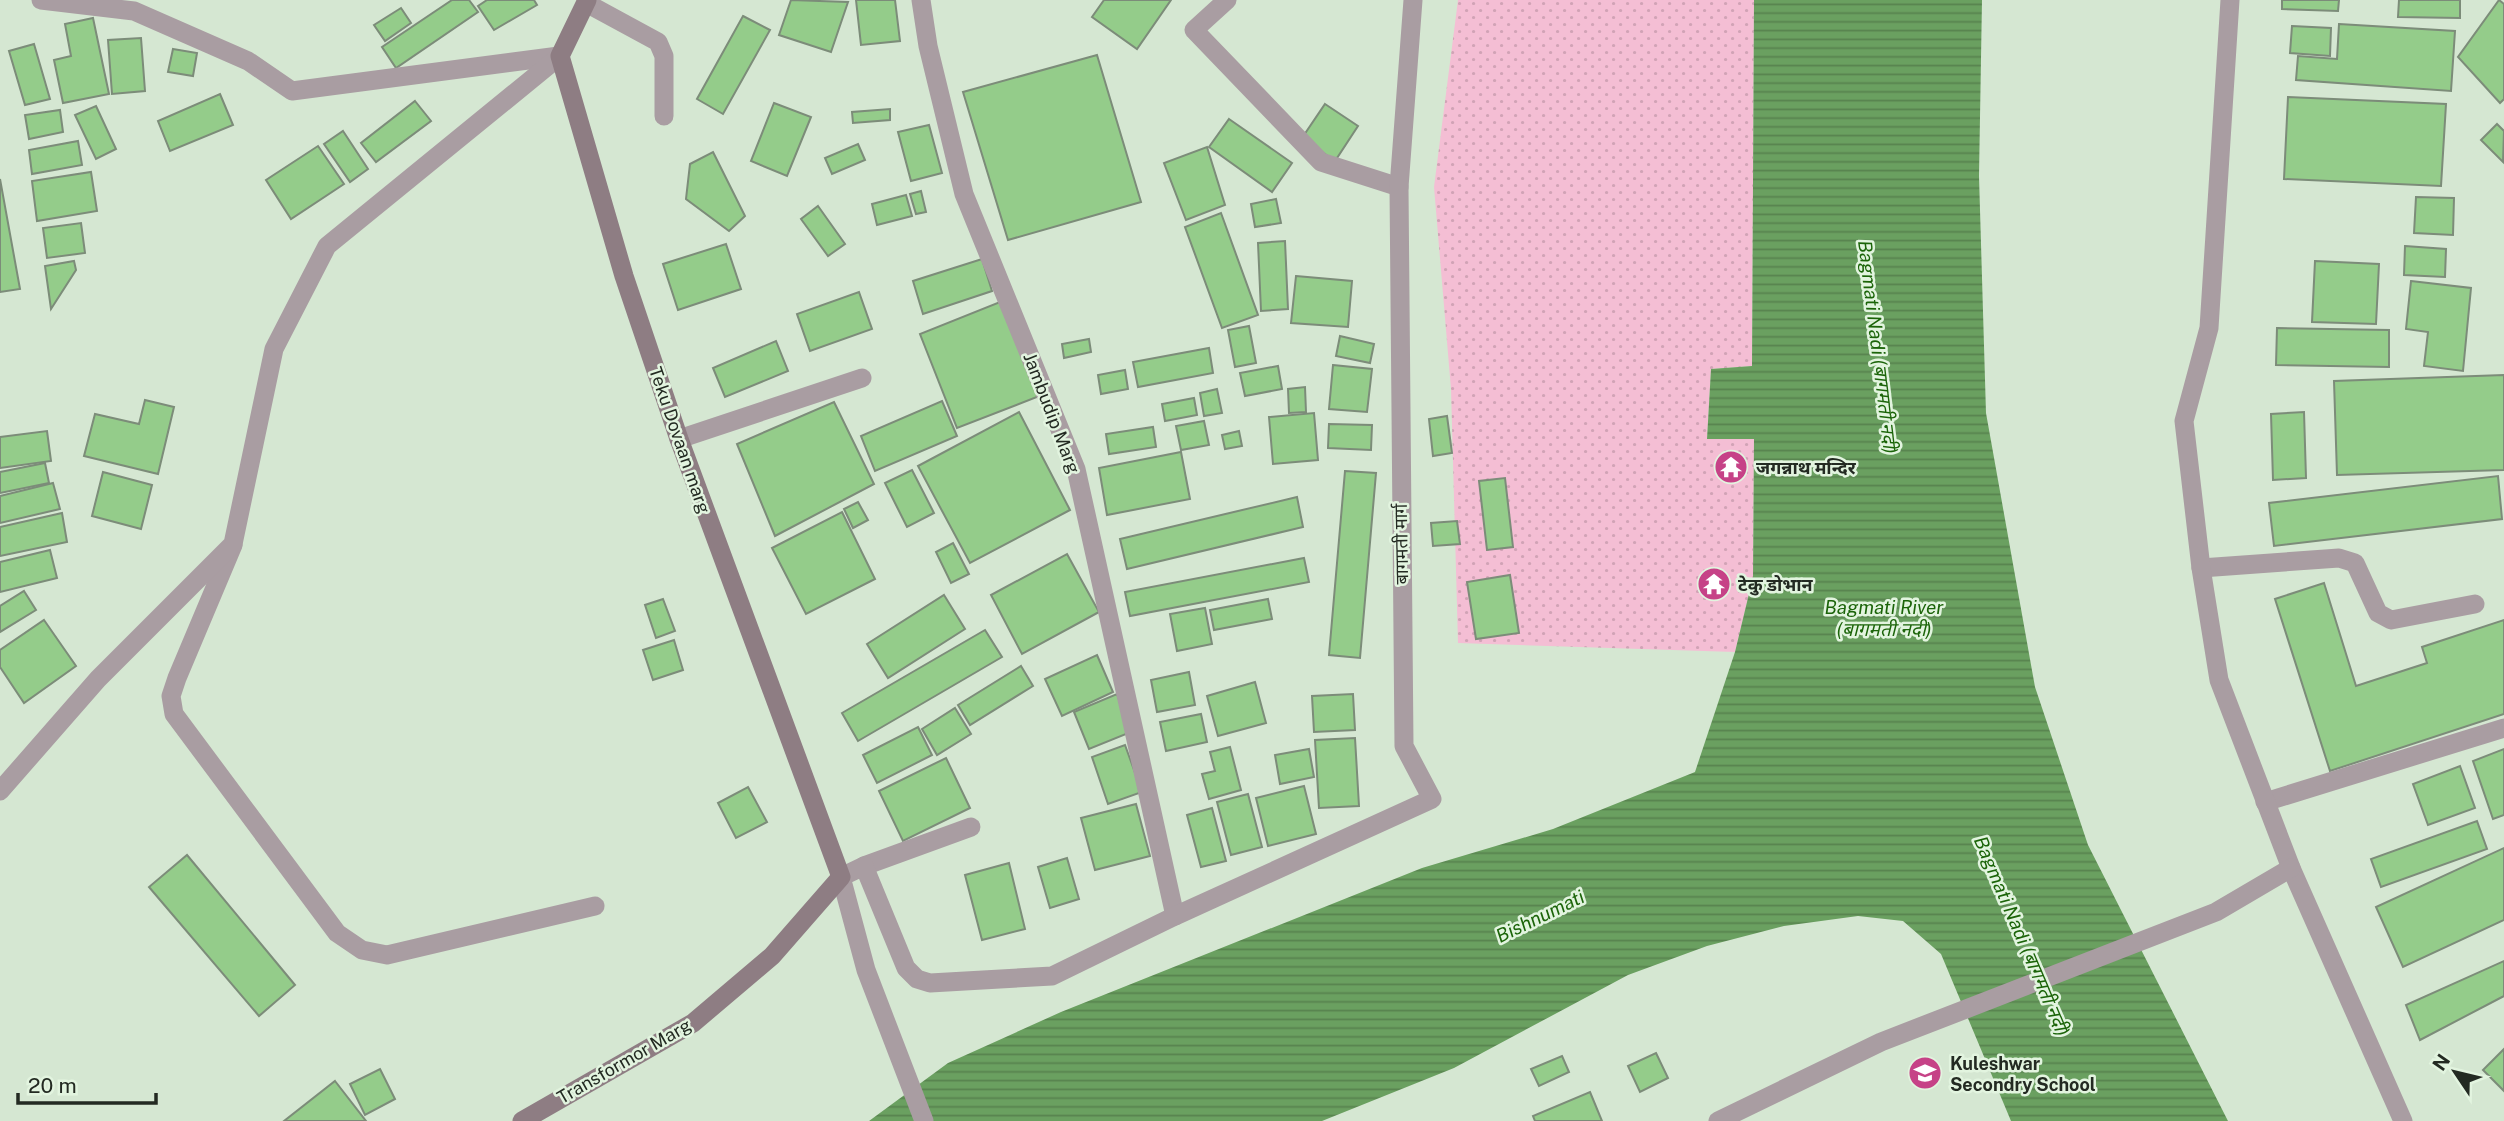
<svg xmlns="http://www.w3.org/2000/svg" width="2504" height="1121" viewBox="0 0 2504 1121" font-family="'Public Sans','Noto Sans Devanagari',sans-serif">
	<defs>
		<pattern id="grass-dots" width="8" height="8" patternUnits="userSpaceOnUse" patternTransform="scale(1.75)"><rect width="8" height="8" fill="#f4bed4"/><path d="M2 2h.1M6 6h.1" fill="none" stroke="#d1a3b6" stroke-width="1.8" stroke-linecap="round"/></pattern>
		<pattern id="water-rules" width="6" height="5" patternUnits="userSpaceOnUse" patternTransform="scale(1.75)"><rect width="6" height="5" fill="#6aa060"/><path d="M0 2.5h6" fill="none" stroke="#57834f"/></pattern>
	</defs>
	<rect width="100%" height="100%" fill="#d5e7d2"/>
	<!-- grass -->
	<polygon fill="url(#grass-dots)" points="1458,0 1754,0 1752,366 1711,369 1707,439 1754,439 1753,577 1735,652 1458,643 1451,389 1434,187"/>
	<!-- water -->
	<polygon fill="url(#water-rules)" points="1754,0 1982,0 1979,176 1986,413 2035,687 2088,845 2228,1121 2011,1121 1941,954 1903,921 1858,916 1784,926 1707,946 1628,975 1454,1068 1322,1121 869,1121 948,1063 1061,1012 1422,868 1553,829 1695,772 1735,652 1753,577 1754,439 1707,439 1711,369 1752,366"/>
	<!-- building -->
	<g fill="#94cc8a" stroke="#7c8c79" stroke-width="2">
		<polygon points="452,0 469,0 478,12 396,68 382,47"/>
		<polygon points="487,0 534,0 537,5 494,30 478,6"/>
		<polygon points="791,0 848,2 831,52 779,35"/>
		<polygon points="856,0 895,0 900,41 861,45"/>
		<polygon points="1104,0 1171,0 1137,49 1092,17"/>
		<polygon points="2282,0 2339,0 2338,11 2282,9"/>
		<polygon points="2399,0 2460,0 2460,18 2398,17"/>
		<polygon points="2499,0 2504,4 2504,99 2500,103 2458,57"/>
		<polygon points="401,8 411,23 385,41 374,25"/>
		<polygon points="743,16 770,30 723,114 697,99"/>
		<polygon points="93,18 109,94 63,103 54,60 71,56 65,24"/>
		<polygon points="2339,24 2455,31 2451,91 2296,80 2298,56 2337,59"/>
		<polygon points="2292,26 2331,28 2330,56 2290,53"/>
		<polygon points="141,38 145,91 112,94 108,40"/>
		<polygon points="34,44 50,99 25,105 9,51"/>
		<polygon points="173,49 197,53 193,76 168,72"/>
		<polygon points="1097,55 1141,202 1008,240 963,92"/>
		<polygon points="220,94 233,125 170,151 158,121"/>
		<polygon points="2288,97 2446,104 2441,186 2284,179"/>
		<polygon points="415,101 431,121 376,162 361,143"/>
		<polygon points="774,103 811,117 787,176 751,161"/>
		<polygon points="1325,104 1358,126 1335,161 1302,138"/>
		<polygon points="96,106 116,149 96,159 75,115"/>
		<polygon points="890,109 890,120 853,123 852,112"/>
		<polygon points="60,110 63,132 29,139 25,115"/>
		<polygon points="1229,119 1292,163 1272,192 1209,147"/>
		<polygon points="2497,124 2504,131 2503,162 2481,140"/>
		<polygon points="929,125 942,173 911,181 898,132"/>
		<polygon points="343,131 368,169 350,182 324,144"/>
		<polygon points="78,141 82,165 32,174 29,150"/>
		<polygon points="858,144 865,160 832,174 825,158"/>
		<polygon points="318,146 344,184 291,219 266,180"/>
		<polygon points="1207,147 1225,205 1186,220 1164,163"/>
		<polygon points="713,152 745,216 729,231 686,199 690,164"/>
		<polygon points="91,172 97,211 37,221 32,181"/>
		<polygon points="0,179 20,289 0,292"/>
		<polygon points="921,191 926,212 916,214 910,194"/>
		<polygon points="906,195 912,216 877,225 872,204"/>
		<polygon points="2416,197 2454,198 2453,235 2414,233"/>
		<polygon points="1276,199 1281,223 1255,227 1251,204"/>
		<polygon points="818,206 845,244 828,256 801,219"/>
		<polygon points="1221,213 1258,315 1222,328 1185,227"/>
		<polygon points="81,223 85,253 47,258 43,228"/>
		<polygon points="1285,241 1288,309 1261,311 1258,243"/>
		<polygon points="726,244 741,289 678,310 663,264"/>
		<polygon points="2405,246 2446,249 2445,277 2404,275"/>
		<polygon points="982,259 992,291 923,314 913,281"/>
		<polygon points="74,261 76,270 51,309 45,266"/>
		<polygon points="2315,261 2379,264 2376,324 2312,322"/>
		<polygon points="1296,276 1352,281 1348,327 1291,323"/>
		<polygon points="2411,281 2471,288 2463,371 2424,366 2428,332 2406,329"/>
		<polygon points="859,292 872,329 810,351 797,314"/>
		<polygon points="1005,300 1042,395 957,428 920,334"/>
		<polygon points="1249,326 1256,363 1235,367 1228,330"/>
		<polygon points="2277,328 2389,330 2389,367 2276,365"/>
		<polygon points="1340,336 1374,344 1370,363 1336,356"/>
		<polygon points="1089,339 1091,352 1064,358 1062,344"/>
		<polygon points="776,341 788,371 725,397 713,368"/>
		<polygon points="1209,348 1213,373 1138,387 1133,362"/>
		<polygon points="1333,365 1372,369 1367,412 1329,409"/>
		<polygon points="1278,366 1282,389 1245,396 1240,373"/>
		<polygon points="1125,370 1128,389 1101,394 1098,375"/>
		<polygon points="2504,375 2504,470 2337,475 2334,381"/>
		<polygon points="1305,387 1306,412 1289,413 1288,389"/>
		<polygon points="1217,389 1222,413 1204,416 1200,393"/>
		<polygon points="1194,398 1197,415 1165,421 1162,404"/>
		<polygon points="145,400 174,407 158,474 84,456 95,414 139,424"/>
		<polygon points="942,401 957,436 875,471 861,436"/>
		<polygon points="834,402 874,484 775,536 737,444"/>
		<polygon points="1019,412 1070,510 970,563 918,466"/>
		<polygon points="2304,412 2306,478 2273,480 2271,414"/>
		<polygon points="1314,413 1318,460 1273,464 1269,417"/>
		<polygon points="1447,416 1452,453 1433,456 1429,419"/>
		<polygon points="1204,421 1209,445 1181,450 1176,426"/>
		<polygon points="1329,424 1372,425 1371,450 1328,448"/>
		<polygon points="1153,427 1156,447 1109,454 1106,434"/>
		<polygon points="47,431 51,461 0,468 0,437"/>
		<polygon points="1239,431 1242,446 1225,449 1222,435"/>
		<polygon points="1181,452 1190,499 1107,515 1099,468"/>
		<polygon points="45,463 49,483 0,493 0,472"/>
		<polygon points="912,470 934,513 907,527 885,483"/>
		<polygon points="1345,471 1376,473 1360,658 1329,655"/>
		<polygon points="103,472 152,485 141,529 92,516"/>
		<polygon points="2498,476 2502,519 2274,546 2269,503"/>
		<polygon points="1505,478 1513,547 1487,550 1479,481"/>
		<polygon points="53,483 60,509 0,523 0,496"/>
		<polygon points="1297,497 1303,527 1127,569 1120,539"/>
		<polygon points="858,502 868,520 853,528 844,509"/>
		<polygon points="842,512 875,579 806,614 772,548"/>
		<polygon points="62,513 67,542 0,556 0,527"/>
		<polygon points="1457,521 1460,544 1433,546 1431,523"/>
		<polygon points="953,543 969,574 951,583 936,552"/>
		<polygon points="50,550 57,578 0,592 0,562"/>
		<polygon points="1067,554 1099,612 1022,654 991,595"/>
		<polygon points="1304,558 1309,582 1130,616 1125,592"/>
		<polygon points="1510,575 1519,633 1476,639 1467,582"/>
		<polygon points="2324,583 2356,686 2427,663 2422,647 2504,620 2504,714 2330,771 2275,599"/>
		<polygon points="24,591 36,610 0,632 0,606"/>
		<polygon points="944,595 965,629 888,678 867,644"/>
		<polygon points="663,599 675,631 656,638 645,605"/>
		<polygon points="1268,599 1272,619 1214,630 1210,610"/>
		<polygon points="1205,608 1212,644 1177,651 1170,614"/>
		<polygon points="44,620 76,666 24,703 0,667 0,650"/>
		<polygon points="985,630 1002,657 858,741 842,713"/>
		<polygon points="674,640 683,670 653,680 643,650"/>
		<polygon points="1097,655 1113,692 1062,716 1045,679"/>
		<polygon points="1021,666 1033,686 970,725 958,705"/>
		<polygon points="1189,672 1195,705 1157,712 1151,680"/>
		<polygon points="1255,682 1266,723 1218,736 1207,696"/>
		<polygon points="1117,694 1131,732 1089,749 1074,712"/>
		<polygon points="1353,694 1355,730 1314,732 1312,696"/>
		<polygon points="955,708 971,734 937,755 922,729"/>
		<polygon points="1201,714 1207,742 1166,751 1160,722"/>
		<polygon points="918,727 932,755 877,783 863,755"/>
		<polygon points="1355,738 1359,806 1319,808 1315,740"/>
		<polygon points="1125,745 1142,792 1108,804 1092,757"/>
		<polygon points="1230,747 1241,790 1209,799 1202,774 1215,771 1210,752"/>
		<polygon points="1309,749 1314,777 1280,784 1275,755"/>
		<polygon points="2504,749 2504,815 2493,819 2473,761"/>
		<polygon points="946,758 970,808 903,841 879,791"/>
		<polygon points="2460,766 2475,808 2428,825 2413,784"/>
		<polygon points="1304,786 1316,834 1268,846 1256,798"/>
		<polygon points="748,787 767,822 736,838 718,803"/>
		<polygon points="1248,794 1262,847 1231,855 1217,802"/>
		<polygon points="1136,804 1150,856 1095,870 1081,818"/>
		<polygon points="1212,808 1226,861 1201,867 1187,815"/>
		<polygon points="2477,821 2487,849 2381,887 2371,859"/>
		<polygon points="2504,848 2504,920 2403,967 2376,907"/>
		<polygon points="187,855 295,985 259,1016 149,887"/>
		<polygon points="1067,858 1079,899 1050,908 1038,867"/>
		<polygon points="1009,863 1025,929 982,940 965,875"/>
		<polygon points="2504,961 2504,996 2420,1040 2406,1005"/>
		<polygon points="2504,1049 2504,1091 2483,1070"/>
		<polygon points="1656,1053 1668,1078 1640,1092 1628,1066"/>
		<polygon points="1562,1056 1569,1072 1539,1086 1531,1069"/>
		<polygon points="380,1069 395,1099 365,1115 350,1084"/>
		<polygon points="335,1081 366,1121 284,1121"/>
		<polygon points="1590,1092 1602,1121 1535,1121 1533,1116"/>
	</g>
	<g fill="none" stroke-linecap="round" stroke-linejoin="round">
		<!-- service -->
		<g stroke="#a99da2" stroke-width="19">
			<polyline points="586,3 658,42 664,56 664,116"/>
			<polyline points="233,545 177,678 171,696 174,714 337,933 362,950 387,955 595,906"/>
			<polyline points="2201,568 2339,558 2355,563 2378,613 2391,620 2475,604"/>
		</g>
		<!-- minor -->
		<g stroke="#a99da2" stroke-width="19">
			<polyline points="41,0 134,11 248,61 292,91 559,56"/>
			<polyline points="921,0 928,46 964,194 1076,469 1175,916"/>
			<polyline points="1227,0 1194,30 1321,162 1399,187"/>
			<polyline points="679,439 862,378"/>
			<polyline points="0,791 98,679 233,544 274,349 327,246 560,56"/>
			<polyline points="2265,802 2504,728"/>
			<polyline points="864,866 971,827"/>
			<polyline points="924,1121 866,970 841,877 864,866 906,968 917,979 930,983 1052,976 1175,916 1432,799 1404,746 1399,187 1413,0"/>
		</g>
		<!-- tertiary -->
		<g stroke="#a99da2" stroke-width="19">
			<polyline points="2230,0 2209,328 2184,421 2201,568 2219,680 2291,868 2403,1121"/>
			<polyline points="1718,1121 1881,1042 2216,912 2291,868"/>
		</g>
		<!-- secondary -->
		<polyline stroke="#8e7d83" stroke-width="19" points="522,1121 693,1023 772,956 841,877 679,439 624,276 560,56 587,0"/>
	</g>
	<!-- icons -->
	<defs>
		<symbol id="temple-disc" viewBox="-11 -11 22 22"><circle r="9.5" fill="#c64287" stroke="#e2f4df"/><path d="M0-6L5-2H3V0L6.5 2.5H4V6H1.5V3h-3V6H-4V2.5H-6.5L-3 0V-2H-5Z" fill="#fff"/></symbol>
		<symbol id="school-disc" viewBox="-11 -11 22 22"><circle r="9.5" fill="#c64287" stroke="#e2f4df"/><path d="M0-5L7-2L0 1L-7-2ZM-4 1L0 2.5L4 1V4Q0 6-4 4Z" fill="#fff"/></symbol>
	</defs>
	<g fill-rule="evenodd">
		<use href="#temple-disc" x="1712" y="448" width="38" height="38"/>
		<use href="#temple-disc" x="1695" y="565" width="38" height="38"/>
		<use href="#school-disc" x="1906" y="1054" width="38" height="38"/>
	</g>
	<g text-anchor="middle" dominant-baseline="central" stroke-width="5" stroke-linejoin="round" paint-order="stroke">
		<!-- street labels -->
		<g font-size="18" fill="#232a22" stroke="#e2f4df">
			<text transform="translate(1052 413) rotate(69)">Jambudip Marg</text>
			<text transform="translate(680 440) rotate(71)">Teku Dovaan marg</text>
			<text transform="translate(1401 544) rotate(-91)">बागमती मार्ग</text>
			<text transform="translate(624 1061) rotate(-30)">Transformor Marg</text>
		</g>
		<!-- poi labels -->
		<g font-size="18" font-weight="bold" fill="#232a22" stroke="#e2f4df" text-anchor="start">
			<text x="1756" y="467">जगन्नाथ मन्दिर</text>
			<text x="1738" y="584">टेकु डोभान</text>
			<text x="1950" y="1063">Kuleshwar<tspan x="1950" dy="21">Secondry School</tspan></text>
		</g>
		<!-- water labels -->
		<g font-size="19" font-style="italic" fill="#1b6409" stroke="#e2f4df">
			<text transform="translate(1878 347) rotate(83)">Bagmati Nadi (बागमती नदी)</text>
			<text x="1884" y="607">Bagmati River<tspan x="1884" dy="22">(बागमती नदी)</tspan></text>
			<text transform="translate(1540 916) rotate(-26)">Bishnumati</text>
			<text transform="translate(2022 936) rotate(67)">Bagmati Nadi (बागमती नदी)</text>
		</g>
	</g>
	<!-- north arrow -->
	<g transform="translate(2455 1072) rotate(305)" stroke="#e2f4df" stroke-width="5" paint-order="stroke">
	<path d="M0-5L12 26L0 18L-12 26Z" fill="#232a22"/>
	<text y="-10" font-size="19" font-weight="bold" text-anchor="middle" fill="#232a22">N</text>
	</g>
	<!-- scale -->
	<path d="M18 1093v10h138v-10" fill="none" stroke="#232a22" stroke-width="3.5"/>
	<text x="28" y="1093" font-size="21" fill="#232a22" stroke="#e2f4df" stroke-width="5" paint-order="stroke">20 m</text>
</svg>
